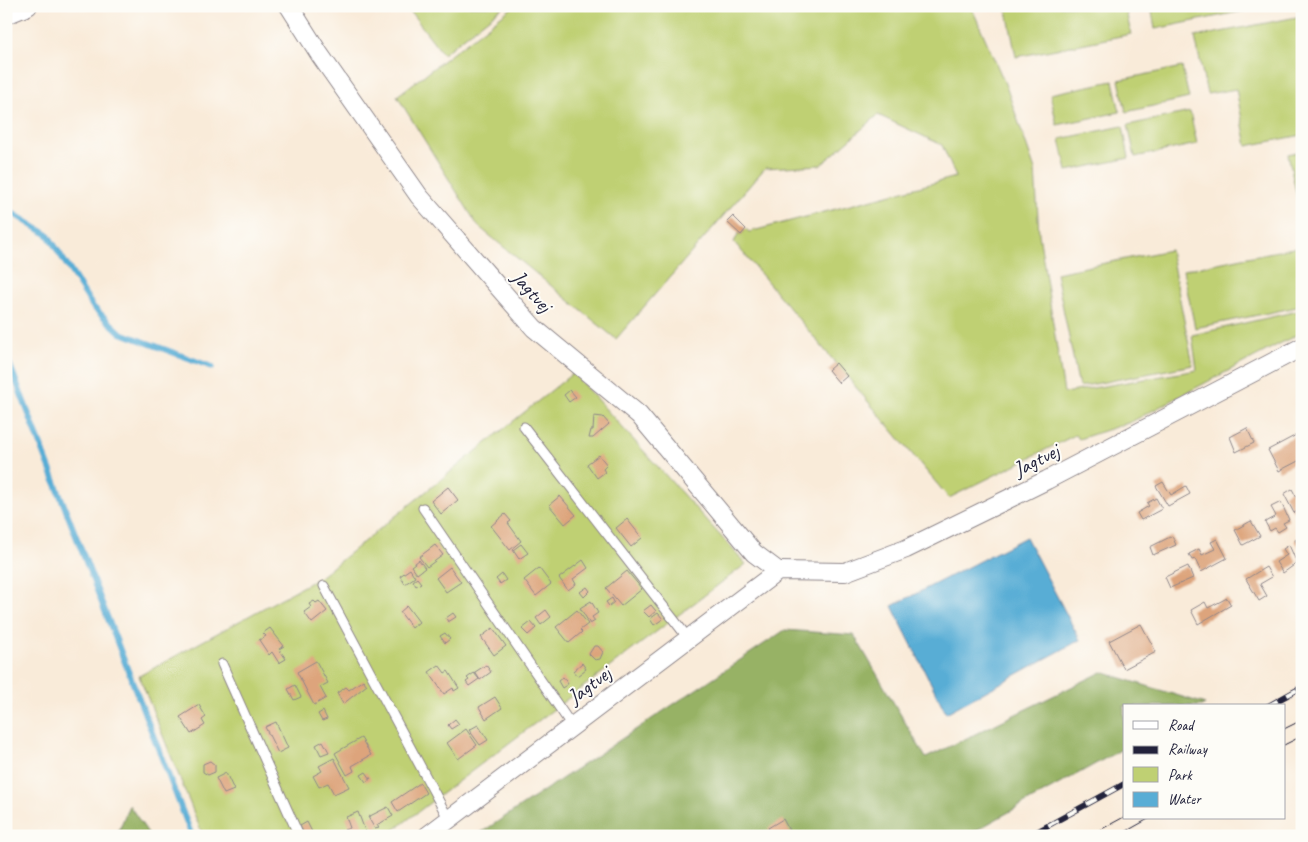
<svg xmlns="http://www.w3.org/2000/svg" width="1308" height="842" viewBox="0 0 1308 842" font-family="Caveat,sans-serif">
	<rect width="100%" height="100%" fill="#fdfcf7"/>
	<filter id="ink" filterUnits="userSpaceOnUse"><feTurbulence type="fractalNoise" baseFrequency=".02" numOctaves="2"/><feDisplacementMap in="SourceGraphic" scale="10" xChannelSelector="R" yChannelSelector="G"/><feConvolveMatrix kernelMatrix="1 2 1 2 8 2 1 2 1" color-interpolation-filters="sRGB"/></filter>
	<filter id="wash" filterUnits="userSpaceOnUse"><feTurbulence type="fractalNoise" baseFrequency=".0096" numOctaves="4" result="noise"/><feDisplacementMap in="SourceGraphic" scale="20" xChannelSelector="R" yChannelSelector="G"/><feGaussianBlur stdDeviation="1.12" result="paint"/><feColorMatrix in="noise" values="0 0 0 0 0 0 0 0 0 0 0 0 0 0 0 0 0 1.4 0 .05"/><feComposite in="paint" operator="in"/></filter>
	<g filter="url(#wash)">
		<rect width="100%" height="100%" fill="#f9ebd9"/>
		<!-- green -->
		<g fill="#bfd073" stroke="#707957">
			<polygon points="406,6 504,6 443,54"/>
			<polygon points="514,6 971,6 1006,86 1035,170 1039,234 1064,393 1197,370 1192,335 1302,310 1302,332 1131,422 1079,439 1075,435 949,498 734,242 739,233 741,235 746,229 749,232 956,177 942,145 878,115 821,165 765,168 616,339 478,226 397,96"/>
			<polygon points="1006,6 1125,6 1131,34 1016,57"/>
			<polygon points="1151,6 1268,6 1155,29"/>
			<polygon points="1302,16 1302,135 1247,146 1236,89 1207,94 1195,37"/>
			<polygon points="1182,67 1189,98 1126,112 1119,80"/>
			<polygon points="1113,81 1120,112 1057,125 1050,94"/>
			<polygon points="1190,112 1197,144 1135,157 1128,125"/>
			<polygon points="1123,126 1129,158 1067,171 1060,139"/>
			<polygon points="1302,151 1302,220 1288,154"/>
			<polygon points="1298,247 1302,267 1302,306 1195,328 1183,270"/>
			<polygon points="1170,250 1193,365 1079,387 1056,273"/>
			<polygon points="573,373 746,564 386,836 203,836 139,676 320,577"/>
		</g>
		<!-- forest -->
		<g fill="#97b265" stroke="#5c6a50">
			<polygon points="785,630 854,635 926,758 1102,672 1205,704 1201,706 1124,706 1124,748 966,836 476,836"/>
			<polygon points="129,805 150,836 117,836"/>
		</g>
		<!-- water -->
		<polygon fill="#59add5" stroke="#3e6888" points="1026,537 1080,640 946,713 892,606"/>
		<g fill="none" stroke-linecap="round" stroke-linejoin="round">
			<!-- stream -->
			<g stroke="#59add5" stroke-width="6">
				<polyline points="9,211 48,235 93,307 121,333 212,367"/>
				<polyline points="6,355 192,836"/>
			</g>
		</g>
		<g id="blocks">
			<!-- building -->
			<g fill="#dda47c">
				<polygon points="733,216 746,229 741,235 727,222"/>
				<polygon points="836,363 847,376 839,383 828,370"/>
				<polygon points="570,390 576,397 569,402 564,395"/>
				<polygon points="594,416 603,417 609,424 593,438 589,438 591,430 593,430"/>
				<polygon points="1247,428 1254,443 1236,452 1230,437"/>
				<polygon points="1302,432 1302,459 1279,471 1268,450"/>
				<polygon points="599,455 607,465 603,469 605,472 597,478 587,464"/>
				<polygon points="1163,482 1171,495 1186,486 1190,494 1168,506 1156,486"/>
				<polygon points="448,487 458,500 441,514 431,501"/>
				<polygon points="1292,489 1298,500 1302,497 1302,508 1294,513 1284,494"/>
				<polygon points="560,496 576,515 565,524 549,505"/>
				<polygon points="1156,498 1162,509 1141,520 1137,513 1149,506 1147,503"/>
				<polygon points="1281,502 1289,520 1283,523 1286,527 1278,532 1275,528 1270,531 1265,522 1276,516 1271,507"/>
				<polygon points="505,514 511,521 508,523 521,541 510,550 491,526"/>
				<polygon points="627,519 642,538 631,547 616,528"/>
				<polygon points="1251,521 1260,536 1243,545 1235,530"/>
				<polygon points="1172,536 1176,545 1153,555 1150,547"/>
				<polygon points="1302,536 1302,547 1300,548 1295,540"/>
				<polygon points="1217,539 1227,558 1201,572 1195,559 1192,560 1189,554 1199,549 1202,555 1215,549 1211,542"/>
				<polygon points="521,544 528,553 519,559 513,550"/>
				<polygon points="435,545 443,555 427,567 419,557"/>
				<polygon points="1289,545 1297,563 1283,573 1276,562 1287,555 1283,549"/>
				<polygon points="419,560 425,568 417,574 411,566"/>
				<polygon points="583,560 588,568 573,579 576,584 568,590 559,578"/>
				<polygon points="1188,566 1193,578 1170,588 1165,577"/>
				<polygon points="450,567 461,582 446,592 436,578"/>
				<polygon points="1266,567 1272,577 1260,584 1267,596 1259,601 1246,579"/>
				<polygon points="539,568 551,584 536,596 524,580"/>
				<polygon points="410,569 415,577 405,584 400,576"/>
				<polygon points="627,571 642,589 621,606 606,588"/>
				<polygon points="502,574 506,580 500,584 496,579"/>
				<polygon points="417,578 421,583 416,586 413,581"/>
				<polygon points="587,587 590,591 584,597 580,592"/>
				<polygon points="612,598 614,602 609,606 606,602"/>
				<polygon points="1227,598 1231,605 1198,624 1191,610 1205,602 1208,608"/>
				<polygon points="314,601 316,603 319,601 327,611 312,623 304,612 311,607 309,604"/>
				<polygon points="591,601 598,613 592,617 595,621 590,624 580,608"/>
				<polygon points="651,605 656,611 649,617 643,611"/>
				<polygon points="407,606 419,622 412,628 400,612"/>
				<polygon points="546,610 551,617 541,625 536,618"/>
				<polygon points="577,610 588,624 580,630 582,632 569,643 556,627"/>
				<polygon points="453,613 456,617 448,622 446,618"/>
				<polygon points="658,613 663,619 654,625 650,619"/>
				<polygon points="531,622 536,628 528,635 522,629"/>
				<polygon points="1141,624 1156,652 1124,669 1109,641"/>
				<polygon points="270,628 284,646 279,649 286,659 279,663 272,652 269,655 259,640 266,636 263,633"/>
				<polygon points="493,628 506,646 494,655 481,637"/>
				<polygon points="445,633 450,639 445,643 440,636"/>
				<polygon points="594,646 598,646 603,652 600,659 595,660 589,654"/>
				<polygon points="316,661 328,683 320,687 326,698 314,705 297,672"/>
				<polygon points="582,663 586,669 577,676 573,671"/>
				<polygon points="439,665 445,673 448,671 459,688 454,691 453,688 444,694 429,672"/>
				<polygon points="486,665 491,672 480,680 475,672"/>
				<polygon points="474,673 479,679 469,686 466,682 469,680 467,678"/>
				<polygon points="563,677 568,684 562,688 558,681"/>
				<polygon points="363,680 367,685 343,704 337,693 346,687 349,690"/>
				<polygon points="295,685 301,697 294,700 288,689"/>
				<polygon points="495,697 502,708 486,719 479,707"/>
				<polygon points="199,705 206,717 202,720 205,725 191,734 180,717"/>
				<polygon points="323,711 327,719 322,721 318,714"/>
				<polygon points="455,719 459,724 451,729 448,725"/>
				<polygon points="276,722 288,748 278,753 265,727"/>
				<polygon points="478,725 488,740 480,745 469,730"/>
				<polygon points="466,729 477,745 458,759 447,743"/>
				<polygon points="361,738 371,755 352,766 354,771 347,775 335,753"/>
				<polygon points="323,741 329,752 321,755 316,745"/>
				<polygon points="334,758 349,787 334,794 328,783 319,787 313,776 322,771 319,766"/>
				<polygon points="210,761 215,765 215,772 208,775 203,772 203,764"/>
				<polygon points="366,772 371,779 366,782 361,775"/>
				<polygon points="226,773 234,790 224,794 216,778"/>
				<polygon points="420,783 426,793 398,812 392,802"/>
				<polygon points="388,807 393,816 377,825 379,828 375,829 368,817"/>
				<polygon points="358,812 367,836 347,836 344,830 350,828 346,817"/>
				<polygon points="783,819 792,836 773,836 768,828"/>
				<polygon points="307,822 313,834 305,836 300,826"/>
			</g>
		</g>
	</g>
	<g filter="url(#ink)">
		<use href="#blocks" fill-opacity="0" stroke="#8e868a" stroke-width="1"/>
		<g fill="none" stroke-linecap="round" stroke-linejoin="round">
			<defs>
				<g id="lane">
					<polyline points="524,427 688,638"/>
					<polyline points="423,508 572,726"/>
					<polyline points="324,586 449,820"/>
					<polyline points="222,664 299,836"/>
				</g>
				<g id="street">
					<polyline points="289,6 320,55 419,196 534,328 639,415 754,553 778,571"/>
					<polyline points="6,15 28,6"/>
					<polyline points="427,836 778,571 845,572 906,549 1047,480 1302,347"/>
				</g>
			</defs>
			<!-- lane casing -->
			<use href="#lane" stroke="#8e868a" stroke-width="11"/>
			<!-- street casing -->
			<use href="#street" stroke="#8e868a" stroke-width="20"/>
			<!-- lane -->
			<use href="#lane" stroke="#fff" stroke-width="9"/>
			<!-- street -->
			<use href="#street" stroke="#fff" stroke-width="18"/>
			<!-- tram -->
			<g stroke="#22223b" stroke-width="1">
				<polyline points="1284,729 1302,720"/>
				<polyline points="1284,745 1302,736"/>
				<polyline points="1089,836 1124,817"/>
				<polyline points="1118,836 1150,818"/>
			</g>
			<defs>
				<g id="rail">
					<polyline points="1268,706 1302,687"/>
					<polyline points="1029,836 1124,784"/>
				</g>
			</defs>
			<!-- rail casing -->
			<use href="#rail" stroke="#22223b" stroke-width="5.5"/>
			<!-- rail -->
			<use href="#rail" stroke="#fdfcf7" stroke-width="4" stroke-dasharray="11" stroke-linecap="butt"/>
		</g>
	</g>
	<g text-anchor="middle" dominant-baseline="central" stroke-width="4" stroke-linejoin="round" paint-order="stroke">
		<!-- street labels -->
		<g font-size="21" fill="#22223b" stroke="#fdfcf7">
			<text transform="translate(532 291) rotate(48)">Jagtvej</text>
			<text transform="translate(1036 460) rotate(-27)">Jagtvej</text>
			<text transform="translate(589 685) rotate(-37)">Jagtvej</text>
		</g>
	</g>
	<!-- margin -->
	<rect width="1308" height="842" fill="none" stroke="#fdfcf7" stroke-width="25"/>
	<!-- legend -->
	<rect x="1123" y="704" width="162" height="115" fill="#fdfcf7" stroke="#a5a5ac"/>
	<rect x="1133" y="721" width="25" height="8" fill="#ffffff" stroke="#a5a5ac"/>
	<text x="1168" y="730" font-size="15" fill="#22223b">Road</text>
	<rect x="1133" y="746" width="25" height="8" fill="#22223b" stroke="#a5a5ac"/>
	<text x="1168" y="754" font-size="15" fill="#22223b">Railway</text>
	<rect x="1133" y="767" width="25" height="15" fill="#bfd073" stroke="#a5a5ac"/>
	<text x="1168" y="780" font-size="15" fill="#22223b">Park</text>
	<rect x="1133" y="792" width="25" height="15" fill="#59add5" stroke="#a5a5ac"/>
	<text x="1168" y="804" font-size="15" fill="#22223b">Water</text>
</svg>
